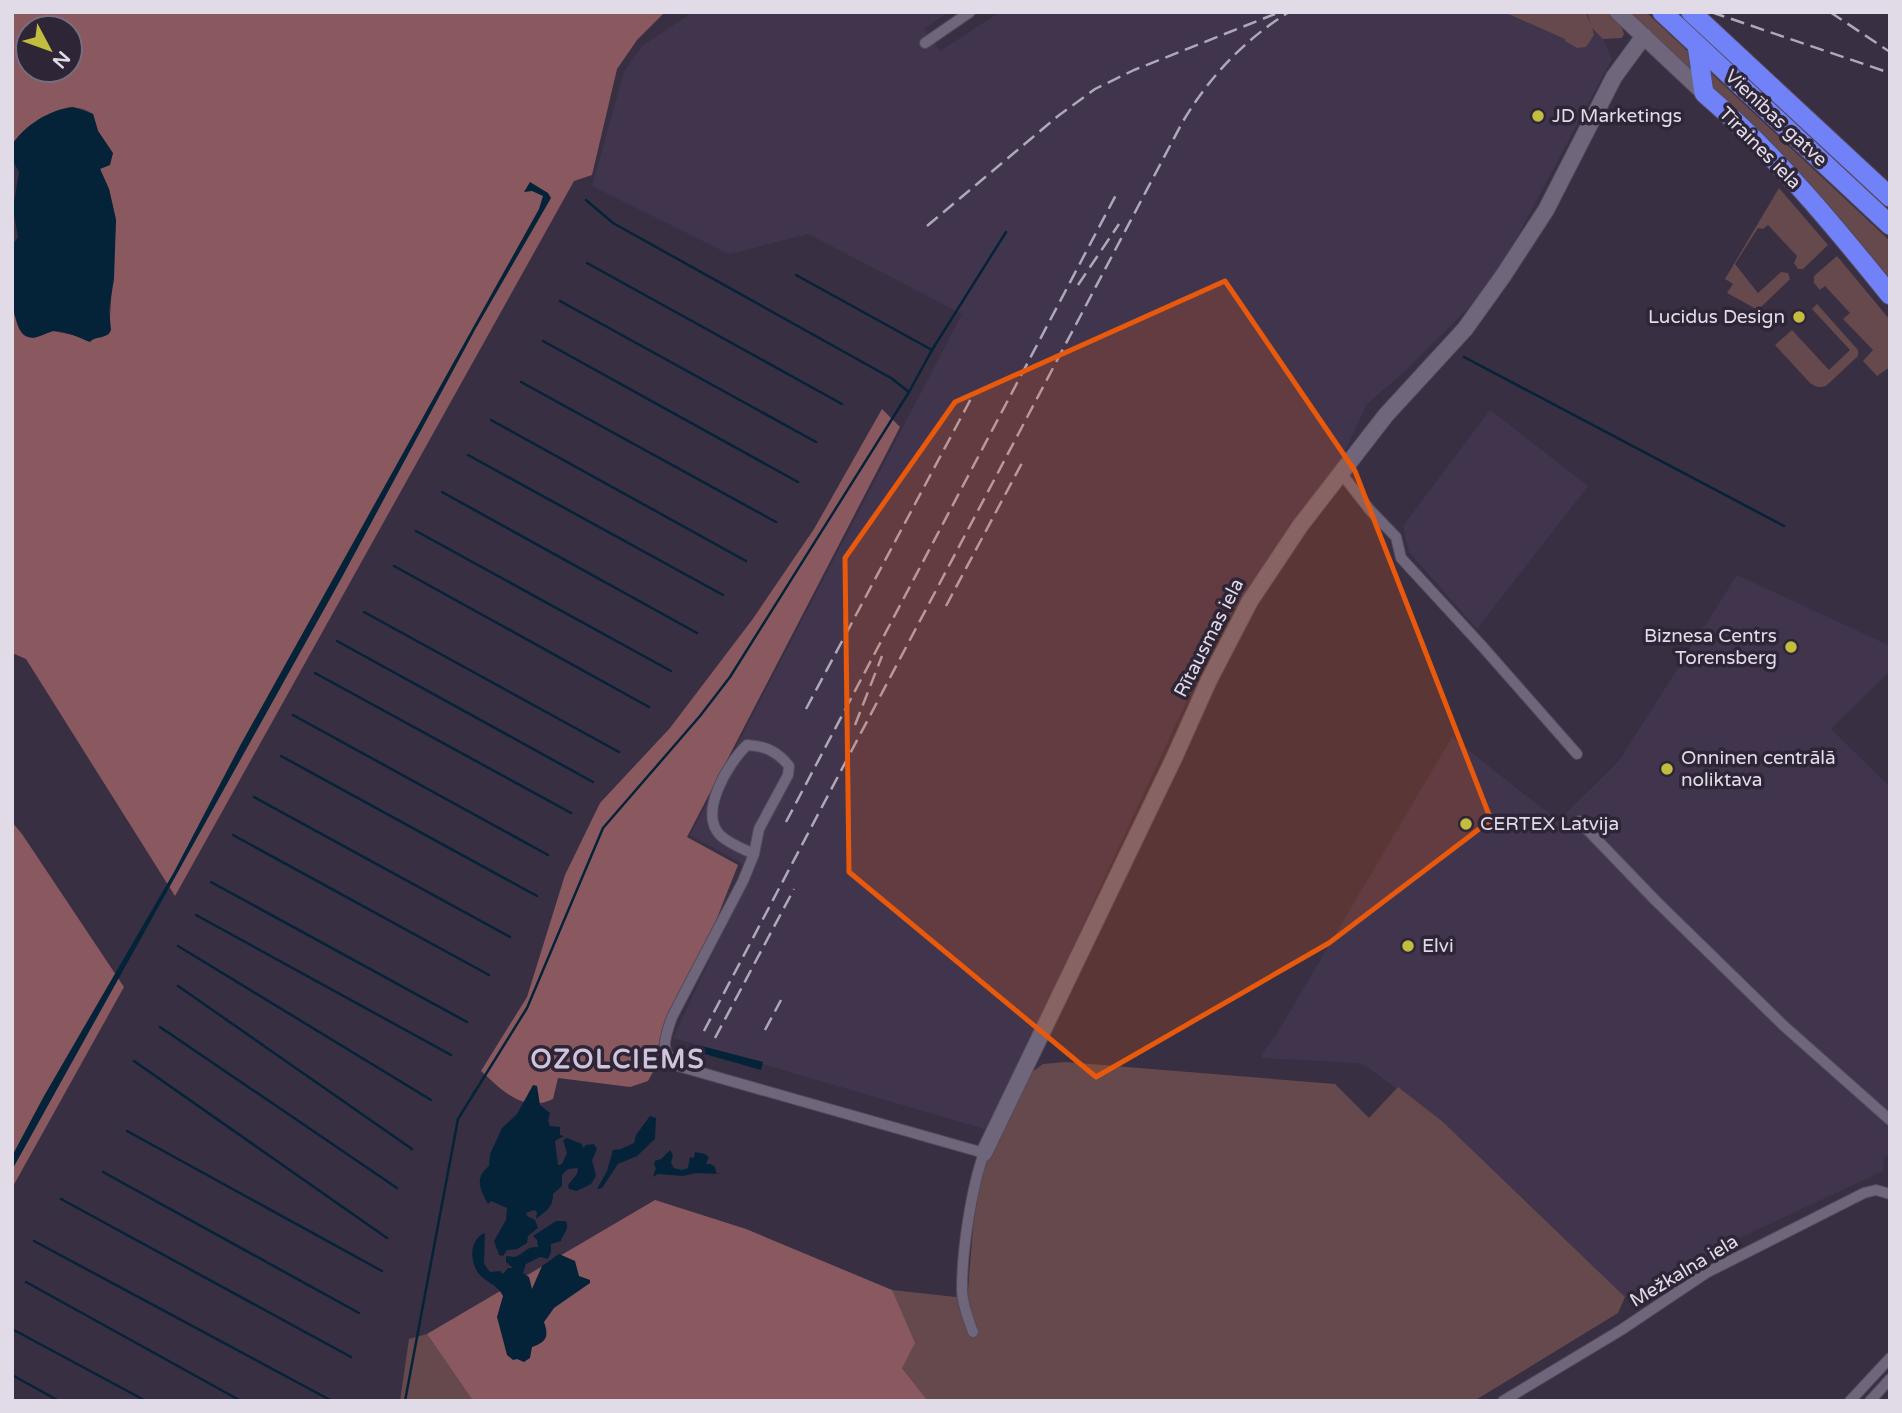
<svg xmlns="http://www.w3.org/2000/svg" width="1902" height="1413" viewBox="0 0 1902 1413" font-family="'Varela Round',sans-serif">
	<rect width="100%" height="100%" fill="#382f42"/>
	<!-- built -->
	<g fill="#41354e">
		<polygon points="693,12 948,12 924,29 940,51 1000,12 1577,12 1603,39 1612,59 1492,284 1404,372 1367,404 1340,461 1241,598 1212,646 988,1130 673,1038 752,869 690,835 962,314 808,234 729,254 592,186 624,72 642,46"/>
		<polygon points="1490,410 1588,486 1477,629 1409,552 1403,526"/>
		<polygon points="1737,575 1890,646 1890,671 1831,729 1890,787 1890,1154 1884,1158 1883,1171 1733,1241 1636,1297 1625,1297 1443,1122 1364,1065 1357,1063 1262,1058 1262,1054 1276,1035 1452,737 1558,821 1619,761"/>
	</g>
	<!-- green -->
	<g fill="#65494c">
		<polygon points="1504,12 1586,12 1591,26 1587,12 1608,12 1621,26 1624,34 1622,38 1603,39 1592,28 1594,35 1586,47 1577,48 1565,41 1565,39"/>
		<polygon points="1626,12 1646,12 1890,241 1890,284 1691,70"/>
		<polygon points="1779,188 1828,245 1803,269 1798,269 1794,263 1797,256 1768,225 1763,229 1758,228 1735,264 1758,293 1781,272 1788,273 1790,279 1758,310 1727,293 1733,284 1725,279"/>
		<polygon points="1837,256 1890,320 1890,367 1877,376 1863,361 1873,350 1843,319 1850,313 1825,286 1820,290 1814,283 1814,276"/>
		<path d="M1817,304L1858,350V356L1826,386C1819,388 1816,387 1810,383L1775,345L1792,330L1829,370L1850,350L1812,309Z"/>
		<polygon points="1065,1062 1335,1084 1369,1118 1398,1087 1443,1122 1625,1297 1618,1313 1474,1401 928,1401 902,1368 892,1290 956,1297 968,1290 973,1228 981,1172 1029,1074 1043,1064"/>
		<polygon points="427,1334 473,1401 400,1401 409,1339"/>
	</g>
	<!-- forest -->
	<g fill="#8a5960" fill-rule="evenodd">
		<path d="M12,12H665L637,40L617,69L592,175L574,181L175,896L26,659L12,653V309L22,333L33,338L53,331L93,339L109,334L116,220L109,189L100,169L113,154L98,131L93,114C63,94 35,127 12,145ZM28,28H70V70H28Z"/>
		<path d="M882,409L900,427L687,837L738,865L717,918L658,1046L659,1061L648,1081L630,1087L558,1078L553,1099C523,1114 501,1089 481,1071L527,997L565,875L600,803L670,728L752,620L814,529Z"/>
		<polygon points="12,822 22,834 124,987 12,1188"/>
		<polygon points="655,1200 746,1229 892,1290 915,1343 902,1368 928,1401 473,1401 427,1334"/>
	</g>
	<!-- water -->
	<g fill="#052338">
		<path d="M73,107L93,114L98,131L113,153L110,165L100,169L109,189L116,220L114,279L109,309L111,330C107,340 96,335 90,342C79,338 67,331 54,331C46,332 37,340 28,337C8,332 12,264 12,246L18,237L13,209L19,172L12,159V145C24,125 51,109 73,107Z"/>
		<polygon points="530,182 548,193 551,198 476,328 341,579 12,1170 12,1156 44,1096 174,872 241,744 539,209 543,196 532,191 524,192"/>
		<polygon points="698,1045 763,1062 761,1070 694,1051 694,1046"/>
		<path d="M533,1085L537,1086L540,1105L550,1113L548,1121L550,1126L560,1127V1135L564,1136L555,1141L558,1165L562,1164L567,1153L563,1140L567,1138L582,1144L583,1148L586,1145L594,1144L597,1149L592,1160L596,1176L591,1184L577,1191L569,1189L568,1185L577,1174L578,1168L568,1169L562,1175V1186L553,1194C553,1208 546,1211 536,1219L537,1212L534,1210L526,1213L527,1216L535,1220L538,1228L528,1236L527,1243L517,1249L507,1250L503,1256L499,1255L494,1241L506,1220L507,1208L491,1201L488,1204C480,1190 474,1178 489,1166L490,1154L502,1128L517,1114Z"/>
		<polygon points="650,1116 656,1118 655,1139 637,1156 618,1164 602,1188 597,1189 607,1171 613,1150 621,1149 634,1143 636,1135"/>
		<polygon points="670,1150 673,1155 671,1163 674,1168 682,1170 688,1168 690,1157 694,1158 695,1152 705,1154 709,1157 706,1164 711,1164 715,1167 716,1173 720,1174 696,1173 683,1176 658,1174 653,1177 656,1168 654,1165 655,1161 661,1159"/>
		<path d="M556,1221H566C570,1230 563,1233 561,1241L551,1244V1252L548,1259L540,1257L526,1264L523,1273L529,1277L532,1289L542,1266L559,1254L575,1261L579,1276L590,1280V1283L554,1308L544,1322C549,1336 547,1342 532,1347L530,1358L524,1362L517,1359L513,1360L507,1355L497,1317L503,1296C497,1285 490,1284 482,1277C469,1266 468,1239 485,1233L484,1264L490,1272L500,1271L503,1274L508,1268H513L506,1262V1256L515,1257C525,1253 526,1246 538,1247L537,1240L533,1236Z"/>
	</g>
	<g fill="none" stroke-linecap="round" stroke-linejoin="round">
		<!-- stream -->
		<g stroke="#052338" stroke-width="2.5">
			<polyline points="586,200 613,223 891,378 909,392"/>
			<polyline points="587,263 842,404"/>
			<polyline points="796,275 932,350"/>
			<polyline points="560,301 816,442"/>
			<polyline points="543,341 798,482"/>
			<polyline points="1464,357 1784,526"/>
			<polyline points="521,382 776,522"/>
			<polyline points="491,420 746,561"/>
			<polyline points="468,455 723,595"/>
			<polyline points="442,492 697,633"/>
			<polyline points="416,531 671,671"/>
			<polyline points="394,566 649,707"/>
			<polyline points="364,612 619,752"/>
			<polyline points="337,641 593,782"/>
			<polyline points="315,673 571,813"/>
			<polyline points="293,715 548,855"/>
			<polyline points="281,756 537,896"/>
			<polyline points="254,797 510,937"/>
			<polyline points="233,835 489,975"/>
			<polyline points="211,882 467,1022"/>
			<polyline points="196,915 451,1055"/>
			<polyline points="178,946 431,1100"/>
			<polyline points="178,986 412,1149"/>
			<polyline points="160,1027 397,1188"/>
			<polyline points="134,1061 387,1238"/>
			<polyline points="127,1131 382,1271"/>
			<polyline points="103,1172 359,1313"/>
			<polyline points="61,1199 351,1357"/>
			<polyline points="34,1241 332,1401"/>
			<polyline points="26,1282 241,1401"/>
			<polyline points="12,1329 146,1401"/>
			<polyline points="12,1375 59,1401"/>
			<polyline points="405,1401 458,1119 527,1008 603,828 700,716 730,677 909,392 932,350 1006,232"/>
		</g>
		<defs>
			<g id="street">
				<polyline points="925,43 970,12"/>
				<polyline points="1341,473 1370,510 1396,537 1401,558 1482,646 1577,754"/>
				<polyline points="1579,821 1656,901 1784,1026 1890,1120"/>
				<path d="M754,854C743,849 728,843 720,835C698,812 729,762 747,745C765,746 777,751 789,766L788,775L759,829L754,854L743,881L672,1017C665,1038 658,1051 678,1066L984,1153C971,1189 962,1251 962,1289C962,1303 968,1319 973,1332"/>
				<polyline points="1503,1401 1621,1330 1706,1273 1864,1193 1876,1190 1890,1194"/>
				<polyline points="1850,1401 1890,1358"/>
				<polyline points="1870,1401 1890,1379"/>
			</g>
			<g id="secondary">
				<polyline points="1618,12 1704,93"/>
				<polyline points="984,1153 1174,758 1209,680 1250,601 1300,526 1341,473 1386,415 1465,329 1503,276 1546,210 1614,77 1644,36"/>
			</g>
			<g id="highway">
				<polyline points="1662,12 1890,225"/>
				<polyline points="1691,12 1890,197"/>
				<path d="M1697,45L1704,93C1774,153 1832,223 1890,295"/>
			</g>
		</defs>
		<!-- street casing -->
		<use href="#street" stroke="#524a5a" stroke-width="12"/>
		<!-- secondary casing -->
		<use href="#secondary" stroke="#524a5a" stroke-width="18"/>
		<!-- highway casing -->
		<use href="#highway" stroke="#524a5a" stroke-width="21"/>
		<!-- street -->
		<use href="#street" stroke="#70667b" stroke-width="10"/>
		<!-- secondary -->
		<use href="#secondary" stroke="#70667b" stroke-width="16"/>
		<!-- highway -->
		<use href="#highway" stroke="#7181f7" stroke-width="19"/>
		<!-- rail -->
		<g stroke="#afa8b7" stroke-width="2.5" stroke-dasharray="14 7" stroke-linecap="butt">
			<polyline points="1711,12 1890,73"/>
			<polyline points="1830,12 1890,52"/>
			<polyline points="927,226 1058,116 1095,89 1134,70 1275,14"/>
			<polyline points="1078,285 1119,224"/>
			<polyline points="946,606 1023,461"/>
			<polyline points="806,709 974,393"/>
			<polyline points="855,725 882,656"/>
			<polyline points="786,822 1117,193"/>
			<polyline points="765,1030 781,1000"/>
			<path d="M704,1031L1182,123C1209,77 1244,40 1289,12"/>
			<polyline points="715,1038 794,889"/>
		</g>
	</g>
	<!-- marked area -->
	<path fill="#e8590c" fill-opacity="0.2" stroke="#e8590c" stroke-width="5" stroke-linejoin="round" d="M1225,281L1355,471L1491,820L1329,943L1096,1077L849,872L845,558L955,402Z"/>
	<!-- markers -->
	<g fill="#c3bd3f" stroke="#2e2537" stroke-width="2.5">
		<circle cx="1538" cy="116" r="7"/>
		<circle cx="1799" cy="317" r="7"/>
		<circle cx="1791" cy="647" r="7"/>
		<circle cx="1667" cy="769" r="7"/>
		<circle cx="1466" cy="824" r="7"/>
		<circle cx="1408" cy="946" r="7"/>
	</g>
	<g text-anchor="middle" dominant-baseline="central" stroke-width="7" stroke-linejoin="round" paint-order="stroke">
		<!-- poi labels -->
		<g font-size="19" fill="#e1dbe8" stroke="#2e2537" text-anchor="start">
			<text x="1552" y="116">JD Marketings</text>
			<text x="1785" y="317" text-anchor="end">Lucidus Design</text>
			<text x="1777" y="636" text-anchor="end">Biznesa Centrs<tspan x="1777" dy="22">Torensberg</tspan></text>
			<text x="1681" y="758">Onninen centrālā<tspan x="1681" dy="22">noliktava</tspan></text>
			<text x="1480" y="824">CERTEX Latvija</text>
			<text x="1422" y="946">Elvi</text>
		</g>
		<!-- street labels -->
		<g font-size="19" fill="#e1dbe8" stroke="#2e2537">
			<text transform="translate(1776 118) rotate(43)">Vienības gatve</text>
			<text transform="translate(1760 148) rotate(45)">Tīraines iela</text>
			<text transform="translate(1209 638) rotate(-63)">Rītausmas iela</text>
			<text transform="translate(1684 1271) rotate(-31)">Mežkalna iela</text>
		</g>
		<!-- district labels -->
		<g font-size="26" font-weight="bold" letter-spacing="2" fill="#d0c4dc" stroke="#2e2537">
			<text x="618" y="1059">OZOLCIEMS</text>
		</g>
	</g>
	<!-- border -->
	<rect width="1902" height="1413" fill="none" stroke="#e1dbe8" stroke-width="28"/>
	<!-- north arrow -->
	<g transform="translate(49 49) rotate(131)"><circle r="33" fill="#2e2537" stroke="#766e7e" stroke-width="2"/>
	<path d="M0-5L12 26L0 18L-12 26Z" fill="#c3bd3f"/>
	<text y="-10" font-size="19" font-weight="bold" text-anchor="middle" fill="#e1dbe8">N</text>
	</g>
</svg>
